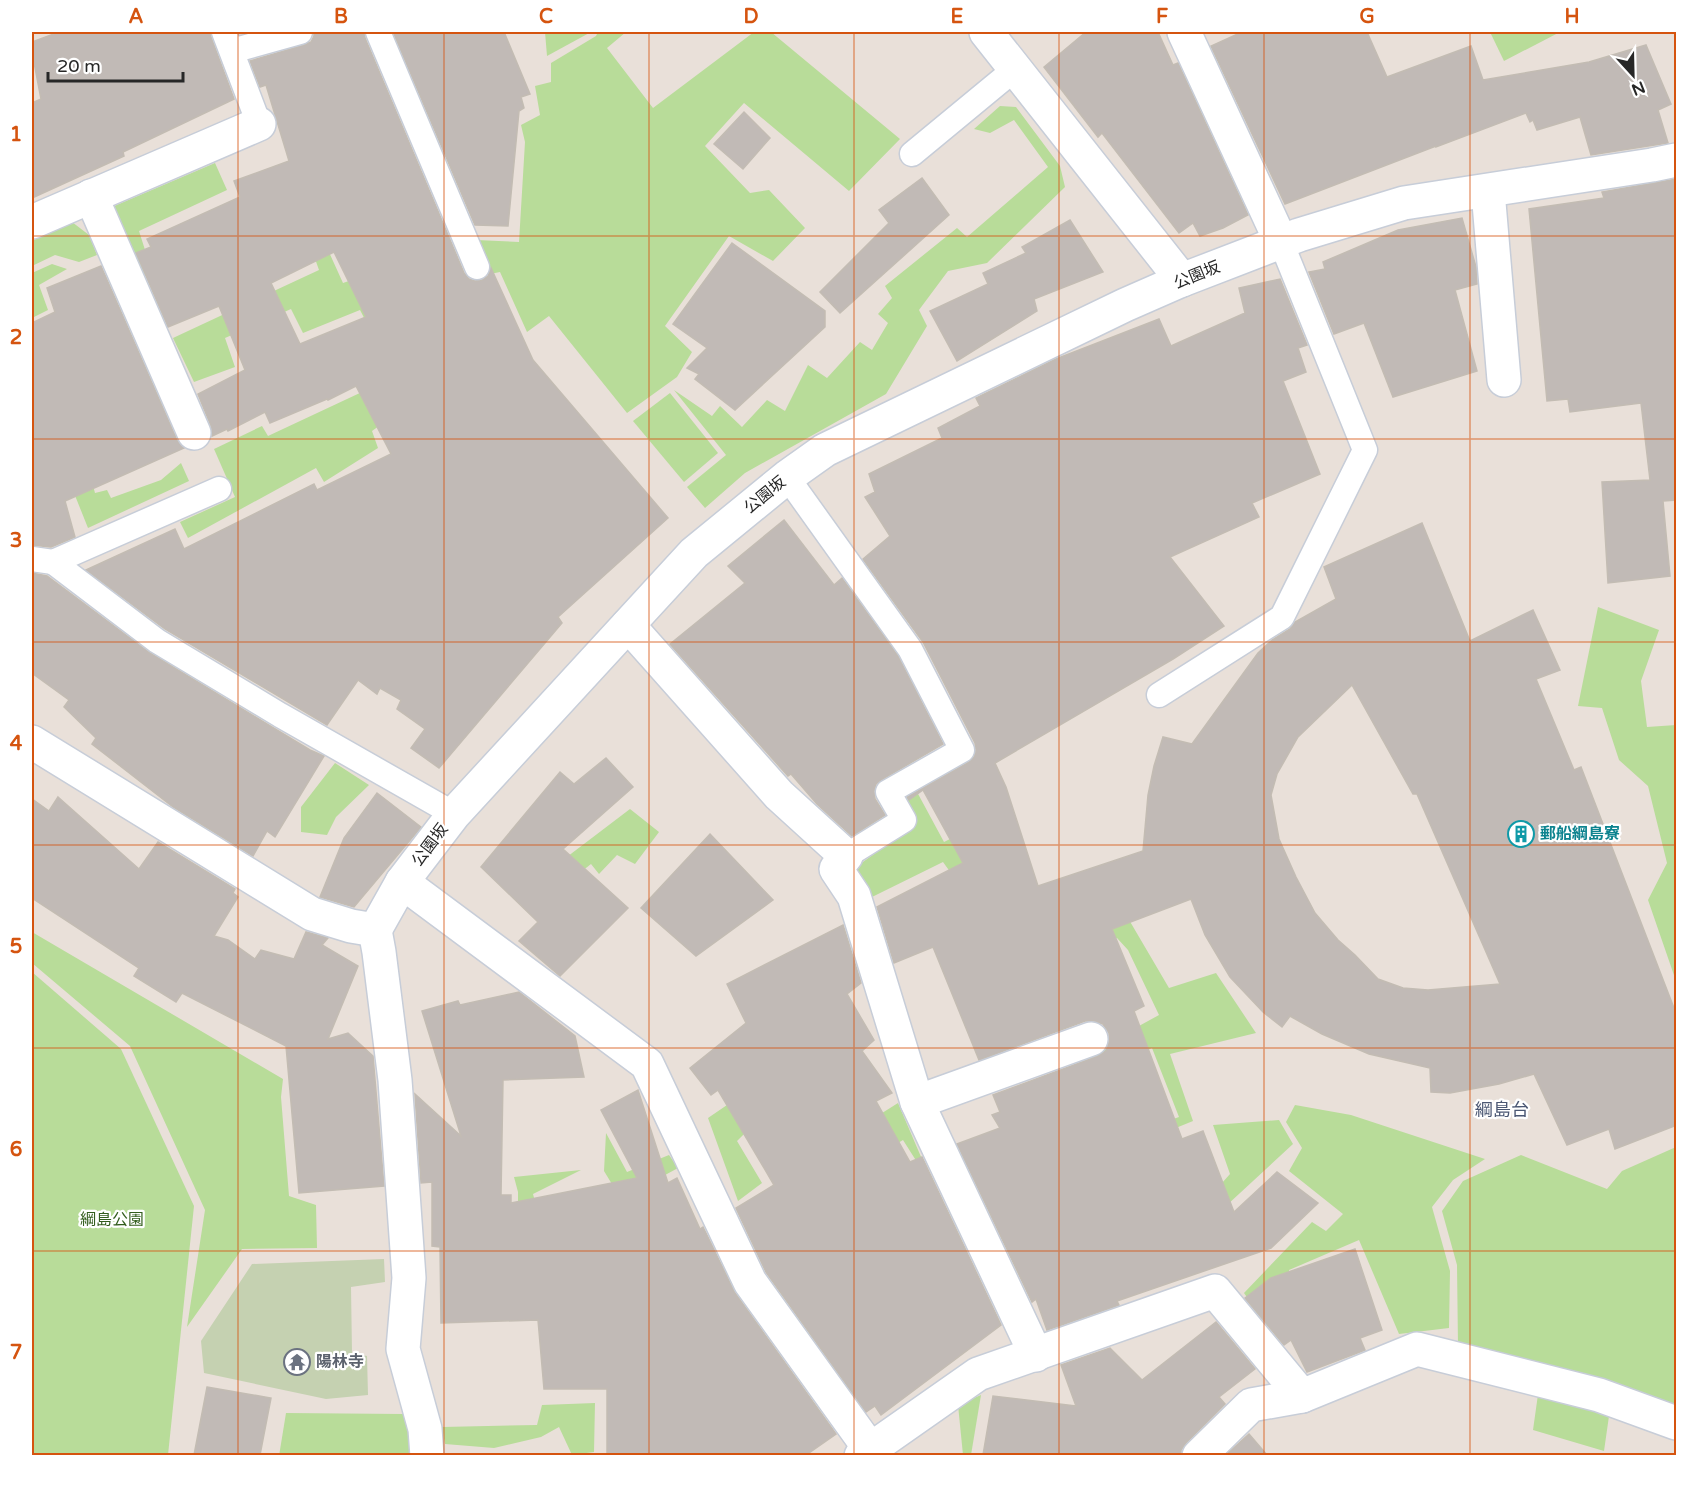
<svg xmlns="http://www.w3.org/2000/svg" width="1708" height="1487" viewBox="0 0 1708 1487" font-family="'Varela Round','Noto Sans JP',sans-serif">
	<rect width="100%" height="100%" fill="#e9e0d9"/>
	<!-- green -->
	<g fill="#b8dc99">
		<polygon points="545,32 591,32 547,56"/>
		<polygon points="598,32 626,32 607,48 653,108 754,32 771,32 900,139 849,191 744,103 705,146 750,193 769,190 805,228 773,261 729,236 665,326 692,352 677,377 627,413 549,316 527,332 500,272 490,274 476,240 519,242 525,142 521,125 540,115 535,86 551,82 551,63 596,36"/>
		<polygon points="1490,32 1560,32 1504,61"/>
		<polygon points="1000,106 1016,107 1060,166 1065,187 987,263 948,271 919,310 927,326 886,394 745,473 705,508 687,487 726,455 674,390 712,416 720,406 742,427 767,400 785,411 808,365 827,378 860,342 872,350 888,323 878,314 892,298 885,286 957,228 967,237 1048,167 1014,120 990,133 974,129"/>
		<polygon points="215,163 227,190 139,231 152,272 141,276 112,207"/>
		<polygon points="313,217 343,283 378,271 375,339 360,310 303,333 291,309 225,338 235,367 194,382 173,338 319,270 302,222"/>
		<polygon points="72,222 89,235 97,255 79,262 55,255 32,266 32,241"/>
		<polygon points="52,264 67,269 39,285 48,310 32,318 32,273"/>
		<polygon points="394,377 417,399 372,431 378,448 324,482 316,468 188,538 180,522 235,497 214,449 262,426 268,436"/>
		<polygon points="670,393 718,453 684,482 633,421"/>
		<polygon points="181,463 189,481 88,528 70,483 92,482 95,493 107,490 111,498 161,480"/>
		<polygon points="1598,607 1659,630 1641,681 1647,727 1676,725 1676,981 1648,900 1667,863 1648,786 1619,760 1602,708 1578,706"/>
		<polygon points="335,763 369,785 336,817 327,835 301,832 301,807"/>
		<polygon points="917,792 944,842 966,831 973,878 961,887 943,862 872,897 856,867 914,825 904,800"/>
		<polygon points="630,809 659,832 635,864 617,855 599,874 591,864 547,899 530,885"/>
		<polygon points="1125,913 1169,988 1216,973 1256,1033 1170,1054 1193,1121 994,1202 1063,1157 1179,1117 1152,1048 1094,1074 1088,1054 1159,1015 1128,950 1117,938 1049,963"/>
		<polygon points="32,932 283,1079 281,1097 289,1196 316,1205 317,1248 242,1249 187,1327 205,1210 130,1046 32,963"/>
		<polygon points="32,972 121,1049 194,1206 168,1455 32,1455"/>
		<polygon points="749,1090 748,1130 737,1141 762,1183 738,1201 708,1118"/>
		<polygon points="898,1103 936,1192 903,1140 839,1178 822,1151"/>
		<polygon points="1295,1105 1351,1115 1485,1159 1453,1180 1432,1207 1450,1271 1449,1328 1399,1334 1359,1240 1289,1270 1290,1280 1258,1313 1244,1293 1312,1222 1326,1231 1343,1214 1289,1171 1302,1148 1286,1122"/>
		<polygon points="1279,1120 1293,1144 1201,1229 1205,1202 1230,1174 1213,1125"/>
		<polygon points="606,1133 627,1172 669,1155 678,1168 621,1199 604,1171"/>
		<polygon points="1676,1147 1676,1414 1613,1388 1604,1451 1533,1430 1542,1366 1458,1346 1457,1265 1442,1211 1463,1181 1521,1155 1607,1189 1622,1171"/>
		<polygon points="581,1170 533,1194 551,1264 518,1265 518,1192 514,1177"/>
		<polygon points="981,1395 971,1455 963,1455 958,1405"/>
		<polygon points="595,1403 594,1452 572,1455 559,1427 541,1437 494,1448 445,1444 442,1427 537,1425 542,1405"/>
		<polygon points="286,1413 403,1414 415,1455 279,1456"/>
	</g>
	<!-- cemetery -->
	<polygon fill="#c5d1b1" points="384,1259 385,1282 351,1287 352,1353 367,1356 368,1395 326,1399 204,1373 201,1341 252,1264"/>
	<!-- building -->
	<g fill="#c1bab6" stroke="#c3bcb3" stroke-width="1.5" fill-rule="evenodd">
		<polygon points="59,32 210,32 211,37 234,99 123,152 124,156 32,198 32,103 41,99 32,52 32,42"/>
		<path d="M314,32H364L365,38L464,273L469,279L475,281L482,280L488,276L491,268L533,360L668,518L558,617L562,623L439,768L411,748L425,729L397,709L401,700L380,688L377,694L358,680L327,725L165,629L86,570L175,529L184,549L314,484L317,490L391,454L356,386L328,400L327,399L270,423L265,412L228,431L227,429L212,436L211,426L198,394L245,370L219,306L168,327L136,253L151,247L147,239L240,197L234,181L289,161L266,85L260,87L250,61L304,45L311,42L314,36ZM334,252L366,317L300,344L271,283Z"/>
		<polygon points="393,32 504,32 530,94 521,97 524,108 519,111 508,226 475,225"/>
		<polygon points="1086,32 1158,32 1173,65 1178,63 1248,215 1223,228 1200,236 1193,223 1179,233 1102,133 1098,137 1044,67"/>
		<polygon points="1242,32 1367,32 1387,77 1471,46 1483,80 1589,62 1646,45 1671,104 1658,110 1668,143 1591,155 1580,117 1537,130 1533,120 1530,122 1526,113 1436,147 1436,146 1285,204 1211,46"/>
		<polygon points="744,112 770,138 743,169 714,144"/>
		<polygon points="922,178 949,215 840,313 820,292 889,223 879,210"/>
		<polygon points="1677,179 1677,500 1663,501 1670,576 1608,583 1602,482 1650,480 1641,403 1570,412 1568,399 1547,401 1529,209 1604,198 1602,192"/>
		<polygon points="1462,218 1476,267 1477,284 1455,290 1477,371 1393,397 1364,323 1334,334 1309,272 1325,269 1323,262 1398,230"/>
		<polygon points="1070,220 1103,272 1034,299 1037,311 957,361 930,311 988,284 983,273 1026,253 1022,247"/>
		<polygon points="732,243 825,311 825,327 735,410 695,379 699,374 687,368 707,348 673,324"/>
		<polygon points="101,266 177,440 184,448 65,501 75,537 51,547 32,545 32,323 55,312 47,288"/>
		<path d="M1280,279L1307,345L1298,348L1306,372L1283,381L1320,474L1252,503L1259,517L1170,557L1224,626L1173,659L995,763L1006,787L1038,886L1143,851L1148,795L1154,766L1163,737L1192,744L1258,653L1272,640L1290,629L1295,622L1336,599L1324,567L1422,523L1470,641L1533,610L1560,670L1536,679L1574,770L1581,767L1677,1016V1125L1615,1149L1609,1129L1567,1145L1534,1074L1499,1084L1450,1093L1431,1092L1430,1068L1369,1054L1322,1034L1290,1016L1282,1027L1263,1012L1230,977L1205,935L1191,899L1112,929L1144,1006L1134,1011L1182,1139L1203,1131L1234,1212L1277,1172L1318,1203L1271,1248L1117,1301L1119,1305L1047,1330L1036,1299L1032,1302L957,1144L1000,1128L992,1115L1000,1112L993,1095L1098,1056L1106,1051L1109,1042V1033L1103,1024L1094,1021H1085L979,1060L933,947L894,963L877,907L963,863L923,790L909,800L907,797L969,762L974,757L976,750L975,743L923,642L863,559L890,536L865,497L875,492L869,474L942,438L938,428L980,406L976,398L1056,359L1159,319L1171,346L1245,313L1239,288ZM1352,685L1413,794H1417L1500,984L1428,990L1403,988L1378,979L1355,955L1338,940L1315,913L1296,877L1279,839L1271,795L1277,774L1298,737Z"/>
		<polygon points="784,520 834,585 842,578 898,656 943,744 881,780 876,784 874,791 875,799 885,815 852,836 817,804 791,774 788,776 670,644 745,583 728,566"/>
		<polygon points="32,573 47,576 150,653 310,750 324,756 275,837 267,831 253,856 173,807 92,744 96,738 64,707 69,700 32,673"/>
		<polygon points="606,758 633,787 563,849 628,908 560,976 519,941 538,922 481,867 560,772 574,784"/>
		<polygon points="377,793 421,827 354,907 320,897 344,838"/>
		<polygon points="58,797 139,869 158,842 235,889 233,893 238,897 214,936 228,940 255,959 261,950 294,959 306,932 328,938 322,945 358,966 328,1039 348,1033 373,1056 384,1186 299,1193 286,1046 182,993 176,1002 134,976 139,968 32,898 32,799 49,811"/>
		<polygon points="710,834 773,900 696,956 641,908"/>
		<polygon points="843,925 861,983 847,994 874,1040 862,1051 892,1093 876,1101 910,1162 922,1157 1001,1325 881,1415 875,1406 866,1412 766,1272 736,1208 774,1185 718,1090 711,1095 690,1068 746,1023 727,984"/>
		<polygon points="519,992 575,1036 584,1077 503,1080 501,1195 511,1195 511,1203 637,1178 601,1110 638,1090 668,1183 677,1178 700,1229 703,1227 735,1293 836,1434 806,1455 769,1455 767,1453 607,1455 607,1389 544,1389 538,1320 441,1323 440,1247 432,1246 432,1182 421,1183 415,1094 461,1136 422,1011 458,1001 460,1005"/>
		<polygon points="1355,1249 1382,1330 1360,1338 1365,1350 1307,1372 1291,1340 1284,1345 1245,1298 1271,1278"/>
		<polygon points="1216,1322 1255,1369 1219,1397 1225,1404 1186,1443 1181,1450 1181,1455 983,1455 993,1396 1076,1406 1061,1365 1110,1348 1142,1380"/>
		<polygon points="207,1387 271,1398 260,1455 194,1455"/>
		<polygon points="1249,1434 1267,1455 1226,1455"/>
	</g>
	<g fill="none" stroke-linecap="round" stroke-linejoin="round">
		<defs>
			<g id="lane">
				<polyline points="224,32 259,124"/>
				<polyline points="378,32 477,267"/>
				<polyline points="232,51 300,32"/>
				<polyline points="912,154 1015,69"/>
				<polyline points="787,477 910,649 962,750 888,792 904,820 846,856"/>
				<polyline points="32,559 53,562 219,489"/>
				<polyline points="53,562 157,641 280,715 454,814"/>
				<polyline points="1159,695 1282,617 1365,450 1281,242"/>
			</g>
			<g id="street">
				<polyline points="986,32 1182,280"/>
				<polyline points="1184,32 1281,242"/>
				<polyline points="1488,191 1504,380"/>
				<polyline points="91,196 194,433"/>
				<polyline points="32,222 259,124"/>
				<polyline points="628,625 779,795 846,856 836,869 854,896 917,1102 1036,1355"/>
				<polyline points="32,742 312,914 351,926 375,930"/>
				<polyline points="402,882 647,1064 750,1282 870,1449"/>
				<polyline points="375,930 402,882 454,814 694,553 787,477 825,450 1125,305 1182,280 1299,235 1404,203 1652,165 1676,160"/>
				<polyline points="375,930 379,952 395,1080 409,1278 403,1349 425,1429 427,1456"/>
				<polyline points="917,1102 1091,1039"/>
				<polyline points="861,1456 978,1374 1215,1291 1302,1396"/>
				<polyline points="1199,1456 1251,1405 1302,1396 1417,1349 1599,1395 1676,1423"/>
			</g>
		</defs>
		<!-- lane casing -->
		<use href="#lane" stroke="#c7cdd8" stroke-width="27"/>
		<!-- street casing -->
		<use href="#street" stroke="#c7cdd8" stroke-width="36"/>
		<!-- lane -->
		<use href="#lane" stroke="#fff" stroke-width="24"/>
		<!-- street -->
		<use href="#street" stroke="#fff" stroke-width="33"/>
	</g>
	<!-- grid -->
	<path fill="none" stroke="#d5540f" stroke-width="1.5" stroke-opacity="0.55" d="M238,32V1456M444,32V1456M649,32V1456M854,32V1456M1059,32V1456M1264,32V1456M1470,32V1456M32,236H1676M32,439H1676M32,642H1676M32,845H1676M32,1048H1676M32,1251H1676"/>
	<!-- icons -->
	<defs>
		<symbol id="building-ring" viewBox="-11 -11 22 22"><circle r="9.5" fill="#fff" stroke="#0f9aa8" stroke-width="1.5"/><path d="M-4-6H4V6H1V3H-1V6H-4ZM-2.5-4.3h1.7v1.8h-1.7ZM.8-4.3h1.7v1.8H.8ZM-2.5-1h1.7V.8h-1.7ZM.8-1h1.7V.8H.8Z" fill="#0f9aa8"/></symbol>
		<symbol id="temple-ring" viewBox="-11 -11 22 22"><circle r="9.5" fill="#fff" stroke="#6b7280" stroke-width="1.5"/><path d="M0-6L5-2H3V0L6.5 2.5H4V6H1.5V3h-3V6H-4V2.5H-6.5L-3 0V-2H-5Z" fill="#6b7280"/></symbol>
	</defs>
	<g fill-rule="evenodd">
		<use href="#building-ring" x="1506" y="819" width="30" height="30"/>
		<use href="#temple-ring" x="282" y="1347" width="30" height="30"/>
	</g>
	<g text-anchor="middle" dominant-baseline="central" stroke-width="4.5" stroke-linejoin="round" paint-order="stroke">
		<!-- street labels -->
		<g font-size="16" fill="#272727" stroke="#fff">
			<text transform="translate(1197 275) rotate(-22)">公園坂</text>
			<text transform="translate(765 495) rotate(-39)">公園坂</text>
			<text transform="translate(430 845) rotate(-53)">公園坂</text>
		</g>
		<!-- culture labels -->
		<g font-size="16" font-weight="bold" fill="#0d838f" stroke="#fff" text-anchor="start">
			<text x="1540" y="834">郵船綱島寮</text>
		</g>
		<!-- park labels -->
		<g font-size="16" fill="#335d1e" stroke="#fff">
			<text x="112" y="1220">綱島公園</text>
		</g>
		<!-- worship labels -->
		<g font-size="16" font-weight="bold" fill="#5b616d" stroke="#fff" text-anchor="start">
			<text x="316" y="1362">陽林寺</text>
		</g>
		<!-- neighbourhood labels -->
		<g font-size="18" fill="#4b5773" stroke="#fff">
			<text x="1502" y="1110">綱島台</text>
		</g>
	</g>
	<!-- border -->
	<rect width="1708" height="1487" fill="none" stroke="#ffffff" stroke-width="66"/>
	<!-- north arrow -->
	<g transform="translate(1633 75) rotate(158)" stroke="#ffffff" stroke-width="4.5" paint-order="stroke">
	<path d="M0-4.5L10 22L0 15L-10 22Z" fill="#272727"/>
	<text y="-9" font-size="16" font-weight="bold" text-anchor="middle" fill="#272727">N</text>
	</g>
	<!-- scale -->
	<path d="M48 72v9h135v-9" fill="none" stroke="#272727" stroke-width="3"/>
	<text x="57" y="72" font-size="18" fill="#272727" stroke="#ffffff" stroke-width="4.5" paint-order="stroke">20 m</text>
	<rect x="33" y="33" width="1642" height="1421" fill="none" stroke="#d5540f" stroke-width="2"/>
	<g font-size="20" text-anchor="middle" font-weight="bold" fill="#d5540f">
		<text x="136" y="23">A</text>
		<text x="341" y="23">B</text>
		<text x="546" y="23">C</text>
		<text x="751" y="23">D</text>
		<text x="957" y="23">E</text>
		<text x="1162" y="23">F</text>
		<text x="1367" y="23">G</text>
		<text x="1572" y="23">H</text>
		<text x="16" y="141">1</text>
		<text x="16" y="344">2</text>
		<text x="16" y="547">3</text>
		<text x="16" y="750">4</text>
		<text x="16" y="953">5</text>
		<text x="16" y="1156">6</text>
		<text x="16" y="1359">7</text>
	</g>
</svg>
